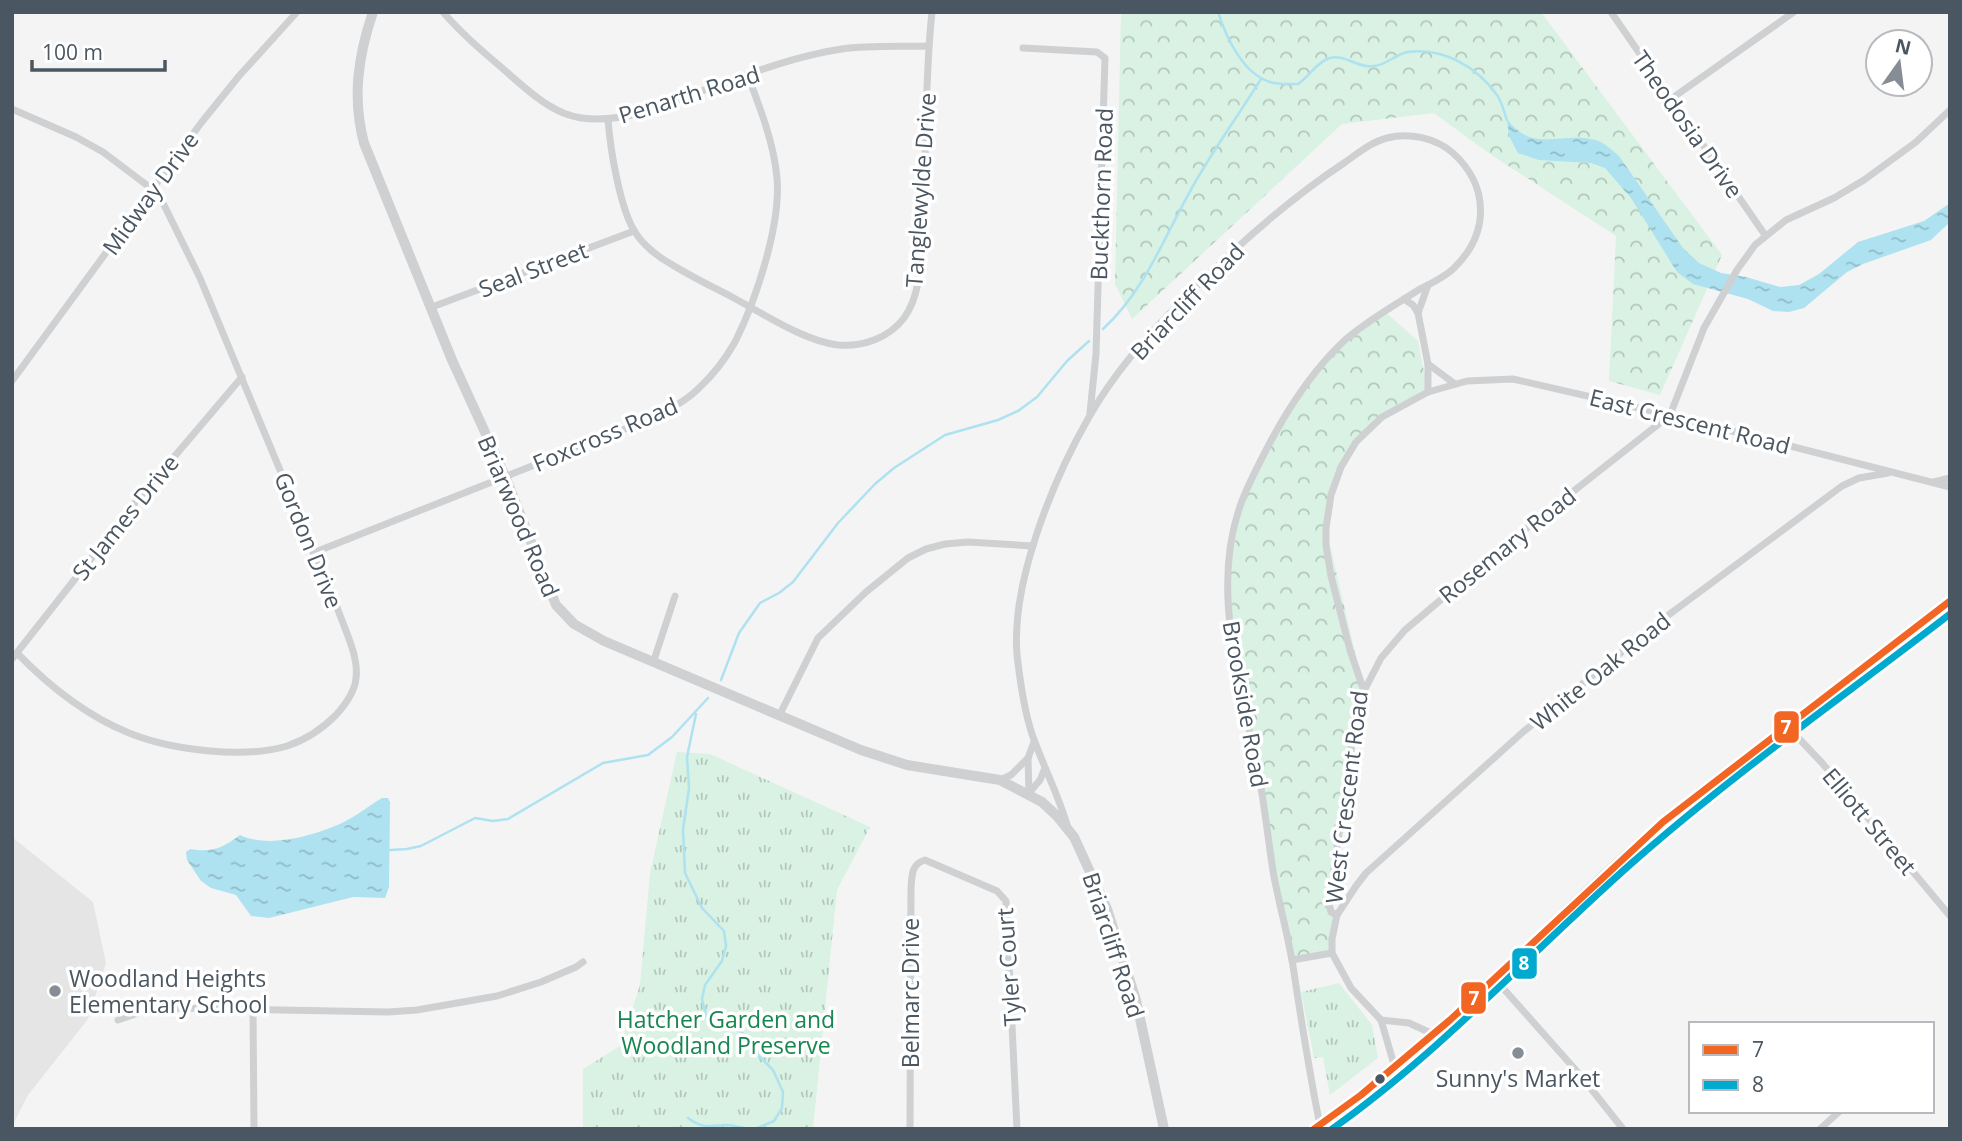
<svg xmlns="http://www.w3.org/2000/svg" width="1962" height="1141" viewBox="0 0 1962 1141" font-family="'Open Sans',sans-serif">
	<defs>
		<pattern id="grass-tufts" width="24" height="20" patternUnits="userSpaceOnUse" patternTransform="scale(1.75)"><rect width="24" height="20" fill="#d9f2e3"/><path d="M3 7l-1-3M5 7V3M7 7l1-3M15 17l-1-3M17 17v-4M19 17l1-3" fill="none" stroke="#b2c7bb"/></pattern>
		<pattern id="forest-crowns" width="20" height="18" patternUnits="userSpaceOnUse" patternTransform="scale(1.75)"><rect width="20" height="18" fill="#d9f2e3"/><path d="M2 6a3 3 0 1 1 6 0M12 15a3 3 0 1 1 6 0" fill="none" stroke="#b2c7bb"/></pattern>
		<pattern id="water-ripples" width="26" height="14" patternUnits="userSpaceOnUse" patternTransform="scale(1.75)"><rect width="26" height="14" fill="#aee2f0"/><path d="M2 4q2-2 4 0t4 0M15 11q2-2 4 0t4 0" fill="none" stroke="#90bac6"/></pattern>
	</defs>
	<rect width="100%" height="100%" fill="#f4f4f4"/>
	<!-- education -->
	<polygon fill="#e6e5e6" points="12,837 93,902 106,963 88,1019 28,1095 12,1126"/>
	<!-- grass -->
	<g fill="url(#grass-tufts)">
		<polygon points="677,752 710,754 870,827 837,890 813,1129 583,1129 583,1069 620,1046 640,985 650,873"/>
		<polygon points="1339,983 1372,1025 1378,1058 1330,1095 1323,1057 1314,1058 1301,992"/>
	</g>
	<!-- forest -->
	<g fill="url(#forest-crowns)">
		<polygon points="1121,12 1541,12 1722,255 1660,395 1609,381 1616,236 1487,152 1434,113 1342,124 1132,319 1115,284"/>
		<polygon points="1384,311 1418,341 1428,392 1366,431 1335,481 1326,528 1364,691 1329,903 1337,915 1332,953 1292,960 1234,659 1228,579 1243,498 1278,428 1325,362"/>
	</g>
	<!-- water -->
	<g fill="url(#water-ripples)">
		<path d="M1507,119C1533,154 1561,131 1596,140C1605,143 1612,150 1619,156L1683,248L1699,263L1721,273L1746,277L1780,287L1799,285L1819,274L1858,242L1924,221L1950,203V222L1931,240L1863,264L1847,272L1804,308L1789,312L1773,311L1748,299L1693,284L1677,272L1631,198L1605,168L1591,163L1539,160L1518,153L1509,136Z"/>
		<path d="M382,798H388L390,802L389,887L385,898L353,897L269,918L251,916L236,895L211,888L201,881L187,860L186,852L190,849C211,853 223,848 240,835C267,848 308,837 335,826C351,820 367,807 382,798Z"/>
	</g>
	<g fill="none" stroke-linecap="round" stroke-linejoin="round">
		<!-- stream -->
		<g stroke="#aee2f0" stroke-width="2.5">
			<path d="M1218,12C1226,37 1243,74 1270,82C1279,85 1289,84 1298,84C1308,77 1316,64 1327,59C1344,52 1357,69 1374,66C1387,65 1395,54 1408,52C1443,47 1477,67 1497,95C1502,102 1504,112 1507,120"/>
			<path d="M1103,329C1149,287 1168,226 1200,174C1219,142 1241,111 1261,79"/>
			<polyline points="721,680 739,633 760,603 779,593 793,582 838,523 875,484 894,468 945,435 998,420 1018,411 1037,397 1067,361 1089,341"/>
			<polyline points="696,714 687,757 689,788 683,830 685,873 702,908 724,931 726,946 722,961 705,985 702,999 707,1019 726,1028 740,1031 749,1038 758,1055 773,1070 783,1092 782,1108 774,1121 755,1129"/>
			<polyline points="390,850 407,849 421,846 475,818 493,821 508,819 603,763 648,755 672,737 708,698"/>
			<path d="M688,1118C703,1129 709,1126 726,1125C733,1125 742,1128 749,1129"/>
		</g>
		<!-- minor -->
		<g stroke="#ced0d2" stroke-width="7">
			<path d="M443,12C461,33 481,50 502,68C553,113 571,129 642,113C703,92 779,58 842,49C870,45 900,47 928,46"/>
			<polyline points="1611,12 1765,235"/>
			<polyline points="1023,48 1097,52 1105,58 1096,354 1090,413"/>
			<polyline points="1671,99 1794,12"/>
			<path d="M12,109L76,137L103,152L152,189L164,205L200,278L337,607C344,628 359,656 356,678C355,692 345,705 336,715C322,729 305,740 287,746C243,759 171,750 129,733C87,716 48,685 17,653"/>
			<path d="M608,119C610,148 620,209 635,232C643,245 658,257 671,264C690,276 711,286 732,297C762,313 804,341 838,345C863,347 889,338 904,318C922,293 920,259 922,230C927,158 924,85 932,12"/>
			<polyline points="1404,299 1413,305 1418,313 1428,364 1428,392"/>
			<polyline points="432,307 634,231"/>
			<polyline points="1418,313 1428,285"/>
			<polyline points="1428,364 1455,384"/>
			<polyline points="12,381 201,123 239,76 297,12"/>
			<polyline points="1934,482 1950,478"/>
			<path d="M313,553L650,419C668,410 685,402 699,388C713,375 726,358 735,342C756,300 781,225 777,178C774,143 760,108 748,76"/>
			<polyline points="12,659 134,504 242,377"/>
			<polyline points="653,663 675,596"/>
			<polyline points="1364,691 1381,658 1405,630 1513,539 1670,415 1704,328 1737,270 1755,245 1786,220 1834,198 1864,180 1916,142 1950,110"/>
			<polyline points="779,716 818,638 866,592 908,558 926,549 945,544 968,542 1033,546"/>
			<polyline points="1788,727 1823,764 1950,916"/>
			<polyline points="1000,780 1011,775 1028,758"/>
			<polyline points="1029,793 1040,780 1045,768"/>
			<polyline points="1029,794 1028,758 1034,742"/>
			<path d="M1068,828C1059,796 1043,766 1032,734C1024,710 1020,681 1017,655C1011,582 1053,480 1089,417C1113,375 1148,334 1183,300C1232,250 1285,202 1344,163C1357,154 1371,142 1387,138C1409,132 1436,138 1453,153C1489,186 1490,233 1454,268C1445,277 1432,283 1420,289C1395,305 1368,320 1345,340C1301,381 1271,437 1246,491C1204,586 1245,692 1261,788C1266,817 1269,847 1274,877C1280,907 1288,936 1293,966C1301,1019 1309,1072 1320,1125"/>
			<polyline points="1337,915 1331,912 1329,903 1355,722 1364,691 1350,650 1331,576 1326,546 1326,528 1331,495 1341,467 1356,442 1382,417 1428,392 1467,381 1513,379 1670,415 1950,487"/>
			<polyline points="1292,960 1332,953"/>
			<polyline points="1495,979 1581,1076 1623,1129"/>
			<polyline points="253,1010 254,1129"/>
			<polyline points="118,1020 141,1012 172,1008 388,1012 417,1010 497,996 541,982 576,967 583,962"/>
			<polyline points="1381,1020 1409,1023 1433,1034"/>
			<polyline points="1395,1068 1381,1020 1351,988 1332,953 1332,939 1337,915 1356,886 1366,873 1523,732 1655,625 1842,486 1859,478 1888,473"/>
			<path d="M910,1129L911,888C912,876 911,864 925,860L997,891L1006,901L1017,1129"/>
			<polyline points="1820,1129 1840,1111"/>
		</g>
		<!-- tertiary -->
		<path stroke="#ced0d2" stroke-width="10" d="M373,12C358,56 352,98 364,143L452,360L505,476L552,595L556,605L574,624L604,641L861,750L907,765L1000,780L1042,802L1057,816L1074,837L1107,909L1136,1000L1164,1129"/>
		<!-- secondary -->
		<path stroke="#ced0d4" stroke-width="10" d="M1314,1129C1444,1043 1545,922 1663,822L1950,601"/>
		<defs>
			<polyline id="bus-1" points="1314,1129 1361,1095 1450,1020 1663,822 1950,601"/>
			<path id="bus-2" d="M1332,1129C1443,1050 1532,951 1633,862C1733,774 1844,696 1950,614"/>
		</defs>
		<!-- bus-1 casing -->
		<use href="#bus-1" stroke="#fff" stroke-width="12"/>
		<!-- bus-2 casing -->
		<use href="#bus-2" stroke="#fff" stroke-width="12"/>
		<!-- bus-1 -->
		<use href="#bus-1" stroke="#f26522" stroke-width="7"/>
		<!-- bus-2 -->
		<use href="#bus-2" stroke="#00a9ce" stroke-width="7"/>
	</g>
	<!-- markers -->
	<g fill="#868d94" stroke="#fff" stroke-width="2.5">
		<circle cx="55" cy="991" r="7"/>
		<circle cx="1518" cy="1053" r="7"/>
	</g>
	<circle fill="#4a5661" stroke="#fff" stroke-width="2.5" cx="1380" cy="1079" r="6"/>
	<g text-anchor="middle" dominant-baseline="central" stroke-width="7" stroke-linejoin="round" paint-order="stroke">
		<!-- street labels -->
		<g font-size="23" fill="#4a5661" stroke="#fff">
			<text transform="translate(689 94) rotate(-17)">Penarth Road</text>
			<text transform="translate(1688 124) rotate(55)">Theodosia Drive</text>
			<text transform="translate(920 190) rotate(-86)">Tanglewylde Drive</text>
			<text transform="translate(150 193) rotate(-54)">Midway Drive</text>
			<text transform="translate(1101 194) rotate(-88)">Buckthorn Road</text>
			<text transform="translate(533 269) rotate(-21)">Seal Street</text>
			<text transform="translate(1187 301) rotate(-46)">Briarcliff Road</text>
			<text transform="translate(1690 421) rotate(14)">East Crescent Road</text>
			<text transform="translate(605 434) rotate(-23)">Foxcross Road</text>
			<text transform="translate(519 516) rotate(67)">Briarwood Road</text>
			<text transform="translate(125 517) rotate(-51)">St James Drive</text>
			<text transform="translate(309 540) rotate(68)">Gordon Drive</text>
			<text transform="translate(1507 545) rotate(-39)">Rosemary Road</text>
			<text transform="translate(1600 671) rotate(-39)">White Oak Road</text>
			<text transform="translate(1246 704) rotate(80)">Brookside Road</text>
			<text transform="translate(1346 797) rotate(-83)">West Crescent Road</text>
			<text transform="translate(1870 821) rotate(50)">Elliott Street</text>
			<text transform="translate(1114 945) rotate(72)">Briarcliff Road</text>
			<text transform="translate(1008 967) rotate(-94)">Tyler Court</text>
			<text transform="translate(910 993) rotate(-90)">Belmarc Drive</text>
		</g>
		<!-- poi labels -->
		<g font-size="23" fill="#4a5661" stroke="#fff" text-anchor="start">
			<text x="69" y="978">Woodland Heights<tspan x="69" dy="26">Elementary School</tspan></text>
			<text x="1518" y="1078" text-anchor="middle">Sunny's Market</text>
		</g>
		<!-- park labels -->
		<g font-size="23" fill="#17864f" stroke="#fff">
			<text x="726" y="1019">Hatcher Garden and<tspan x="726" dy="26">Woodland Preserve</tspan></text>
		</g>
	</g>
	<g stroke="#fff" stroke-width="2.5">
		<rect x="1773" y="710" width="27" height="34" rx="7" fill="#f26522"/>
		<rect x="1511" y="947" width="27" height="33" rx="7" fill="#00a9ce"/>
		<rect x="1460" y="981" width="27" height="34" rx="7" fill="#f26522"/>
	</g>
	<g font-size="19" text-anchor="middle" font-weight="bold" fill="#fff">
		<text x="1786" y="734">7</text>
		<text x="1524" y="970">8</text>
		<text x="1474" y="1005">7</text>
	</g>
	<!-- border -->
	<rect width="1962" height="1141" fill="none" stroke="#4a5661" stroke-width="28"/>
	<!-- legend -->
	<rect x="1689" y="1022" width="245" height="91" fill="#ffffff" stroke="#b7bbc0" stroke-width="2"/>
	<rect x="1703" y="1045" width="35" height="10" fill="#f26522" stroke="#b7bbc0" stroke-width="2"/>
	<text x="1752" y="1057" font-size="21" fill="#4a5661">7</text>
	<rect x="1703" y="1080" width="35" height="10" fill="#00a9ce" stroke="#b7bbc0" stroke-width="2"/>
	<text x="1752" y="1092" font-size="21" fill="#4a5661">8</text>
	<!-- north arrow -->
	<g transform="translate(1899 63) rotate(14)"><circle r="33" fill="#ffffff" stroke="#b7bbc0" stroke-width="2"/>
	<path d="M0-5L12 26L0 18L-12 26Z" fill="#868d94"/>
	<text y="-10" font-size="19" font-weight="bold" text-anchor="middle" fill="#4a5661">N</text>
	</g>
	<!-- scale -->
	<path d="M32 60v10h133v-10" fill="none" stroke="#4a5661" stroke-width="3.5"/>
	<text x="42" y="60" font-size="21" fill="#4a5661" stroke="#ffffff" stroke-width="5" paint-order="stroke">100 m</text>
</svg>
